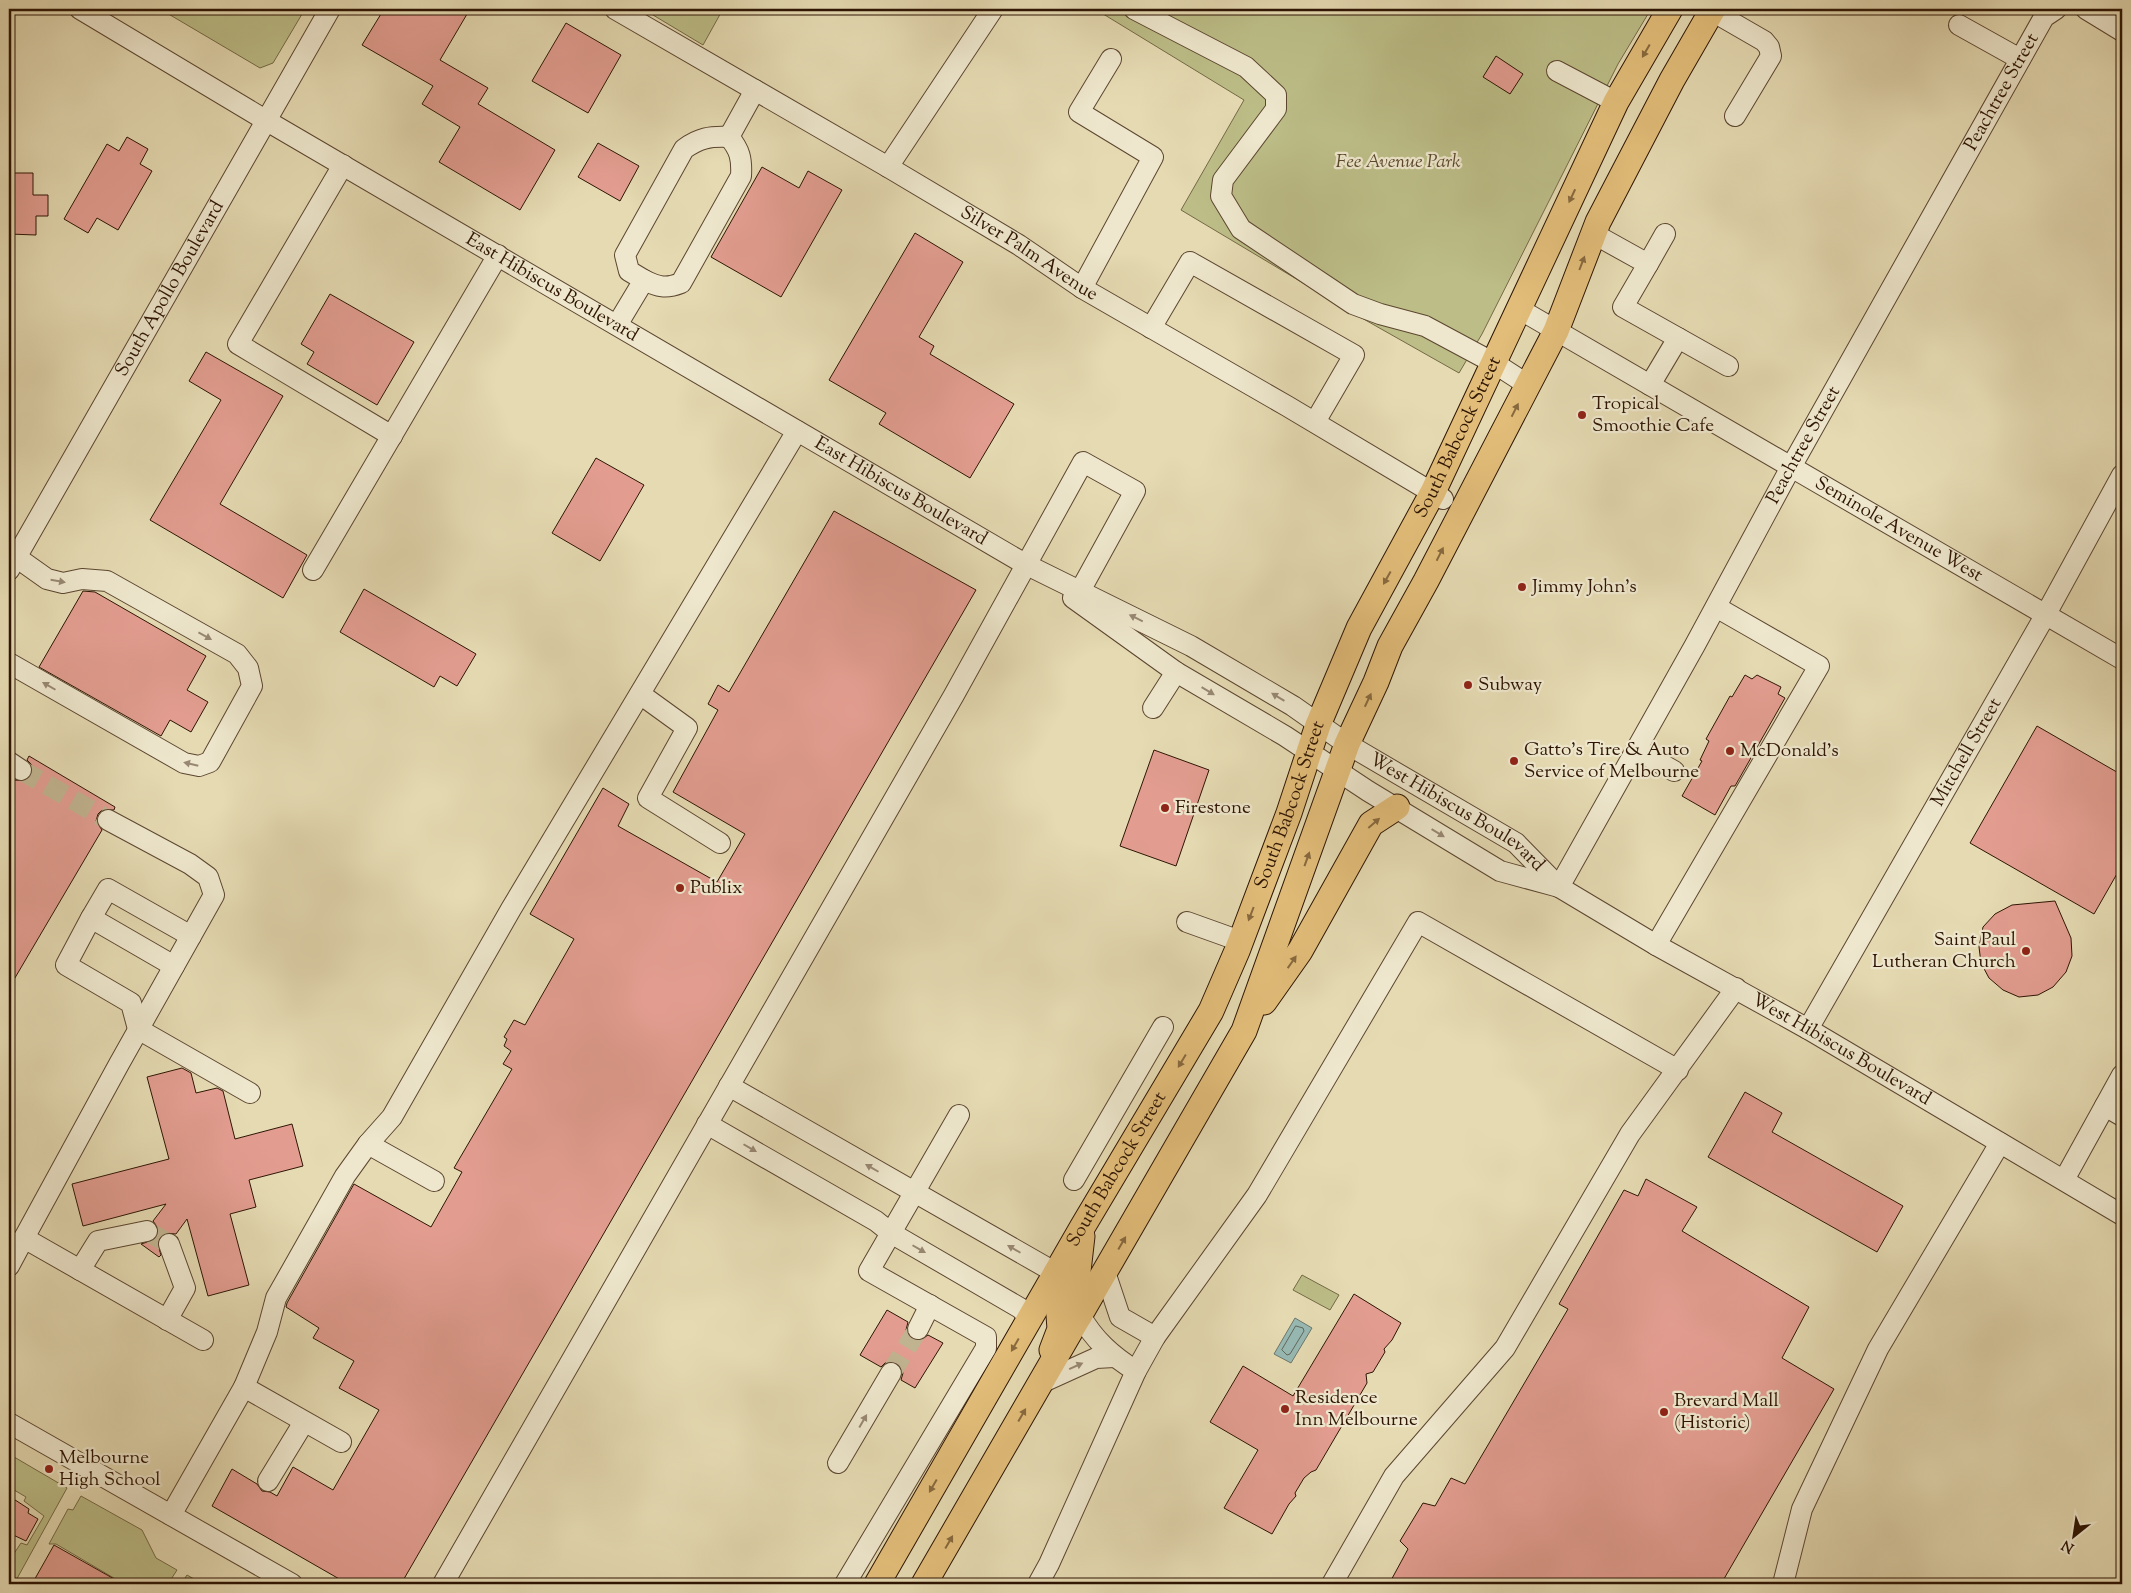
<svg xmlns="http://www.w3.org/2000/svg" width="2131" height="1593" viewBox="0 0 2131 1593" font-family="'Sorts Mill Goudy',serif">
	<rect width="100%" height="100%" fill="#e5dab2"/>
	<filter id="stains"><feTurbulence type="fractalNoise" baseFrequency=".004" numOctaves="4"/><feColorMatrix values="0 0 0 0 .2 0 0 0 0 .09 0 0 0 0 .02 0 0 0 .5 -.17"/></filter>
	<radialGradient id="worn" r=".72"><stop offset=".6" stop-color="#630" stop-opacity="0"/><stop offset="1" stop-color="#630" stop-opacity=".3"/></radialGradient>
	<!-- green -->
	<g fill="#bcbd87" stroke="#756946">
		<polygon points="160,9 305,9 273,63 260,68"/>
		<polygon points="643,9 723,9 703,45"/>
		<polygon points="1095,9 1651,9 1618,64 1482,334 1459,373 1360,317 1181,210 1244,100"/>
		<polygon points="1302,1275 1339,1295 1330,1310 1293,1290"/>
		<polygon points="9,1454 67,1488 14,1584 9,1584 9,1561 21,1543 27,1545 44,1516 24,1501 26,1497 9,1487"/>
		<polygon points="81,1496 142,1530 156,1558 177,1570 168,1584 124,1584 56,1544 49,1544 68,1509 73,1510"/>
		<polygon points="187,1575 203,1584 181,1584"/>
	</g>
	<!-- water -->
	<polygon fill="#97b9b3" stroke="#6d776d" points="1295,1318 1312,1328 1291,1363 1274,1354"/>
	<g fill="none" stroke-linecap="round" stroke-linejoin="round">
		<!-- shore -->
		<polygon stroke="#62675c" stroke-width="1" points="1296,1326 1303,1328 1304,1331 1290,1354 1287,1355 1282,1350"/>
	</g>
	<!-- building -->
	<g fill="#e29d90" stroke="#2e1504">
		<polygon points="384,9 470,9 440,60 488,88 478,104 555,150 520,210 439,162 460,127 422,104 433,86 362,45"/>
		<polygon points="566,23 621,55 588,113 532,81"/>
		<polygon points="1496,56 1523,74 1510,94 1483,77"/>
		<polygon points="127,137 148,149 140,164 152,171 118,230 97,218 88,233 64,219 107,144 119,151"/>
		<polygon points="598,143 639,166 620,201 578,177"/>
		<polygon points="762,167 799,188 808,171 842,190 781,297 711,257"/>
		<polygon points="9,173 33,173 33,195 48,195 48,216 36,216 36,235 9,234"/>
		<polygon points="915,233 963,262 919,337 934,346 930,354 1014,404 970,478 879,424 886,413 829,380"/>
		<polygon points="330,294 414,342 377,405 307,364 314,352 301,344"/>
		<polygon points="206,352 283,396 220,504 307,555 283,598 150,520 221,400 189,381"/>
		<polygon points="596,458 644,485 600,561 552,533"/>
		<polygon points="834,511 976,590 401,1584 348,1584 212,1506 232,1469 257,1484 262,1491 270,1492 277,1496 293,1467 333,1490 379,1410 339,1388 354,1361 313,1338 319,1328 286,1307 287,1303 354,1184 431,1227 462,1172 454,1168 512,1069 503,1064 511,1051 504,1046 507,1039 504,1037 514,1020 525,1025 574,939 530,914 603,788 629,804 618,826 717,882 745,834 673,792 718,710 708,704 718,685 729,692"/>
		<polygon points="364,589 476,654 457,686 440,676 434,687 340,632"/>
		<polygon points="83,591 95,592 206,656 187,690 208,702 191,732 170,720 161,736 39,667"/>
		<polygon points="1745,675 1752,679 1757,675 1781,687 1778,694 1785,698 1735,786 1731,786 1715,815 1682,796 1702,761 1700,760 1709,741 1706,739 1730,696 1732,697"/>
		<polygon points="2037,726 2122,775 2122,865 2094,914 1970,843"/>
		<polygon points="1154,750 1209,770 1176,866 1120,846"/>
		<polygon points="29,756 115,807 114,810 102,810 98,814 96,821 102,830 9,988 9,790 15,780 26,781 31,776 32,765 27,760"/>
		<polygon points="2055,901 2071,938 2072,956 2066,972 2053,987 2038,995 2019,997 2003,990 1989,978 1981,963 1979,947 1983,927 1995,914 2012,905"/>
		<polygon points="182,1068 191,1073 196,1093 217,1088 223,1091 235,1139 292,1124 303,1166 249,1180 256,1207 230,1214 249,1285 208,1296 187,1219 176,1234 165,1233 160,1237 157,1242 161,1255 159,1257 141,1244 154,1240 158,1235 158,1228 153,1221 166,1204 83,1226 72,1184 169,1159 147,1077"/>
		<polygon points="1745,1092 1782,1113 1772,1132 1903,1206 1877,1252 1708,1157"/>
		<polygon points="1646,1179 1697,1207 1682,1231 1809,1307 1782,1358 1834,1389 1721,1584 1389,1584 1408,1549 1400,1541 1423,1503 1435,1506 1451,1478 1465,1484 1568,1309 1559,1304 1624,1190 1638,1196"/>
		<polygon points="1354,1294 1401,1323 1392,1340 1384,1349 1385,1352 1373,1372 1366,1374 1367,1383 1316,1470 1311,1472 1304,1478 1295,1493 1296,1496 1289,1504 1272,1534 1224,1508 1258,1450 1210,1422 1243,1366 1293,1396"/>
		<polygon points="887,1310 908,1322 906,1330 912,1339 919,1341 928,1335 943,1343 915,1388 901,1380 903,1373 897,1363 891,1361 885,1363 881,1367 860,1355"/>
		<polygon points="9,1496 29,1509 28,1513 38,1519 26,1541 9,1533"/>
		<polygon points="54,1545 123,1584 32,1584"/>
	</g>
	<g fill="none" stroke-linecap="round" stroke-linejoin="round">
		<!-- minor-tunnel -->
		<g stroke="#c0b38f" stroke-width="20" stroke-dasharray="20 10" stroke-linecap="butt">
			<polyline points="21,770 108,820"/>
			<polyline points="147,1231 169,1244"/>
			<polyline points="891,1373 918,1329"/>
		</g>
		<defs>
			<g id="minor">
				<path id="s1" d="M80,9L267,121L1025,564L1191,646L1293,706L1347,744L1516,843L1559,887"/>
				<path id="s2" d="M615,9L888,167L1019,245L1082,288L1287,406L1443,499"/>
				<polyline points="1134,9 1246,67 1276,95 1276,109 1223,180 1221,196 1241,229 1353,304 1380,314 1425,326 1494,363 1528,385"/>
				<polyline points="2086,9 2122,31"/>
				<polyline points="1712,11 1764,41 1769,47 1771,56 1735,116"/>
				<polyline points="1959,25 2020,59"/>
				<polyline points="1557,71 1616,102"/>
				<polyline points="343,165 238,344 392,436"/>
				<polyline points="888,167 993,9"/>
				<polyline points="1594,234 1648,264 1623,307 1728,366"/>
				<polyline points="1648,264 1665,234"/>
				<path d="M644,280C658,287 666,289 681,283L741,176C742,159 740,150 729,137"/>
				<polyline points="1082,288 1153,157 1079,112 1111,59"/>
				<path id="s3" d="M1519,309L2122,659"/>
				<path d="M617,325L644,280L629,271L625,255L684,149C699,138 710,136 729,137L755,90"/>
				<polyline points="1151,328 1190,262 1354,355 1315,422"/>
				<polyline points="1650,385 1678,338"/>
				<path id="s4" d="M9,570L330,9"/>
				<polyline points="313,570 498,255"/>
				<path id="s5" d="M1073,598L1176,672L1285,736L1368,791L1500,871L1559,887L1656,945L1808,1029L2122,1215"/>
				<polyline points="9,663 184,763 199,766 210,762 252,686 248,668 237,654 107,581 82,579 63,583 47,579 16,557"/>
				<polyline points="640,694 687,728 648,798 720,843"/>
				<polyline points="1153,708 1176,672"/>
				<polyline points="1637,750 1674,771"/>
				<polyline points="9,762 21,770"/>
				<path id="s6" d="M1559,887L1695,645L1791,467L2044,17L2056,9"/>
				<polyline points="91,918 108,889 191,936"/>
				<polyline points="1187,922 1240,941"/>
				<polyline points="1656,945 1819,666 1716,607"/>
				<polyline points="174,966 91,918 66,965 131,1003 138,1029 250,1093"/>
				<path id="s7" d="M1808,1029L2046,614L2122,475"/>
				<polyline points="729,1086 1056,1273"/>
				<polyline points="2105,1106 2122,1116"/>
				<polyline points="707,1124 876,1221 891,1233 1020,1308 1030,1318"/>
				<polyline points="368,1144 434,1181"/>
				<polyline points="1074,1180 1163,1027"/>
				<polyline points="2064,1180 2122,1075"/>
				<polyline points="24,1238 119,1064 214,895 208,877 190,864 108,820"/>
				<polyline points="9,1266 24,1238 203,1340"/>
				<polyline points="80,1270 98,1241 147,1231"/>
				<polyline points="1105,1272 1120,1317 1155,1337"/>
				<path d="M1080,1315C1094,1340 1112,1356 1136,1371"/>
				<polyline points="167,1320 185,1288 169,1244"/>
				<polyline points="918,1329 930,1305"/>
				<polyline points="1041,1383 1096,1358 1114,1357"/>
				<polyline points="244,1387 341,1442"/>
				<polyline points="9,1423 292,1584"/>
				<polyline points="838,1463 891,1373"/>
				<polyline points="268,1481 304,1422"/>
				<polyline points="171,1515 244,1387 267,1332 276,1298 345,1176 368,1144 392,1117 511,909 797,431"/>
				<polyline points="443,1584 954,695 1083,462 1135,491 1080,591"/>
				<polyline points="845,1584 986,1348 986,1337 869,1271 959,1115"/>
				<polyline points="1038,1584 1049,1564 1136,1371 1155,1337 1257,1195 1418,922 1678,1070"/>
				<polyline points="1332,1584 1394,1476 1505,1348 1630,1134 1736,988"/>
				<polyline points="1783,1584 1802,1509 1878,1349 2000,1143"/>
			</g>
			<g id="major">
				<polyline points="1264,1002 1300,951 1371,824 1397,807"/>
				<polyline points="1080,1315 1076,1289 1082,1236"/>
				<polyline points="1052,1350 1060,1329 1056,1273"/>
				<path id="s8" d="M877,1584L1083,1226L1211,1011L1237,951L1289,813L1318,725L1359,628L1433,492L1616,102L1670,9"/>
				<polyline points="924,1584 1244,1031 1347,744 1376,682 1390,646 1426,581 1556,331 1598,222 1672,80 1713,9"/>
			</g>
		</defs>
		<!-- minor casing -->
		<use href="#minor" stroke="#5c4630" stroke-width="22"/>
		<!-- major casing -->
		<use href="#major" stroke="#2e1504" stroke-width="27"/>
		<!-- minor -->
		<use href="#minor" stroke="#eee7cd" stroke-width="20"/>
		<!-- major -->
		<use href="#major" stroke="#e2bd79" stroke-width="25"/>
	</g>
	<!-- one-way arrows -->
	<defs><path id="oneway-solid" d="M-6-.8H1V-3.2L6.5 0L1 3.2V.8H-6Z" transform="scale(1.25)"/></defs>
	<g fill="#88693e">
		<use href="#oneway-solid" transform="translate(1646 51) rotate(120)"/>
		<use href="#oneway-solid" transform="translate(1572 196) rotate(115)"/>
		<use href="#oneway-solid" transform="translate(1582 263) rotate(-69)"/>
		<use href="#oneway-solid" transform="translate(1515 410) rotate(-63)"/>
		<use href="#oneway-solid" transform="translate(1440 554) rotate(-63)"/>
		<use href="#oneway-solid" transform="translate(1387 578) rotate(119)"/>
		<use href="#oneway-solid" transform="translate(1368 700) rotate(-65)"/>
		<use href="#oneway-solid" transform="translate(1374 823) rotate(-41)"/>
		<use href="#oneway-solid" transform="translate(1307 859) rotate(-70)"/>
		<use href="#oneway-solid" transform="translate(1251 914) rotate(111)"/>
		<use href="#oneway-solid" transform="translate(1292 962) rotate(-55)"/>
		<use href="#oneway-solid" transform="translate(1182 1061) rotate(121)"/>
		<use href="#oneway-solid" transform="translate(1122 1243) rotate(-60)"/>
		<use href="#oneway-solid" transform="translate(1015 1345) rotate(120)"/>
		<use href="#oneway-solid" transform="translate(1022 1415) rotate(-60)"/>
		<use href="#oneway-solid" transform="translate(933 1486) rotate(120)"/>
		<use href="#oneway-solid" transform="translate(949 1542) rotate(-60)"/>
	</g>
	<g fill="#988873">
		<use href="#oneway-solid" transform="translate(58 581) rotate(10)"/>
		<use href="#oneway-solid" transform="translate(1136 618) rotate(-154)"/>
		<use href="#oneway-solid" transform="translate(205 636) rotate(29)"/>
		<use href="#oneway-solid" transform="translate(49 686) rotate(-150)"/>
		<use href="#oneway-solid" transform="translate(1208 691) rotate(31)"/>
		<use href="#oneway-solid" transform="translate(1278 697) rotate(-149)"/>
		<use href="#oneway-solid" transform="translate(191 764) rotate(-167)"/>
		<use href="#oneway-solid" transform="translate(1438 833) rotate(31)"/>
		<use href="#oneway-solid" transform="translate(750 1148) rotate(30)"/>
		<use href="#oneway-solid" transform="translate(872 1168) rotate(-150)"/>
		<use href="#oneway-solid" transform="translate(919 1249) rotate(30)"/>
		<use href="#oneway-solid" transform="translate(1014 1249) rotate(-150)"/>
		<use href="#oneway-solid" transform="translate(1076 1366) rotate(-24)"/>
		<use href="#oneway-solid" transform="translate(863 1421) rotate(-60)"/>
	</g>
	<!-- markers -->
	<g fill="#8f2418" stroke="#eee7cd" stroke-width="2">
		<circle cx="1582" cy="415" r="5"/>
		<circle cx="1522" cy="587" r="5"/>
		<circle cx="1468" cy="685" r="5"/>
		<circle cx="1730" cy="751" r="5"/>
		<circle cx="1514" cy="761" r="5"/>
		<circle cx="1165" cy="808" r="5"/>
		<circle cx="680" cy="888" r="5"/>
		<circle cx="2026" cy="951" r="5"/>
		<circle cx="1285" cy="1409" r="5"/>
		<circle cx="1664" cy="1412" r="5"/>
		<circle cx="49" cy="1469" r="5"/>
	</g>
	<g text-anchor="middle" dominant-baseline="central" stroke-width="4.5" stroke-linejoin="round" paint-order="stroke">
		<!-- street labels -->
		<g font-size="19" fill="#2e1504" stroke="#eee7cd">
			<text stroke="none"><textPath href="#s6" startOffset="910">Peachtree Street</textPath></text>
			<text stroke="none"><textPath href="#s2" startOffset="481">Silver Palm Avenue</textPath></text>
			<text stroke="none"><textPath href="#s1" startOffset="548">East Hibiscus Boulevard</textPath></text>
			<text stroke="none"><textPath href="#s4" startOffset="324">South Apollo Boulevard</textPath></text>
			<text stroke="none"><textPath href="#s8" startOffset="1289">South Babcock Street</textPath></text>
			<text stroke="none"><textPath href="#s6" startOffset="505">Peachtree Street</textPath></text>
			<text stroke="none"><textPath href="#s1" startOffset="952">East Hibiscus Boulevard</textPath></text>
			<text stroke="none"><textPath href="#s3" startOffset="439">Seminole Avenue West</textPath></text>
			<text stroke="none"><textPath href="#s7" startOffset="319">Mitchell Street</textPath></text>
			<text stroke="none"><textPath href="#s8" startOffset="884">South Babcock Street</textPath></text>
			<text stroke="none"><textPath href="#s1" startOffset="1595">West Hibiscus Boulevard</textPath></text>
			<text stroke="none"><textPath href="#s5" startOffset="894">West Hibiscus Boulevard</textPath></text>
			<text stroke="none"><textPath href="#s8" startOffset="479">South Babcock Street</textPath></text>
		</g>
		<!-- park labels -->
		<g font-size="19" font-style="italic" fill="#59472b" stroke="#eee7cd">
			<text x="1398" y="162">Fee Avenue Park</text>
		</g>
		<!-- poi labels -->
		<g font-size="19" fill="#2e1504" stroke="#eee7cd" text-anchor="start">
			<text x="1592" y="404">Tropical<tspan x="1592" dy="22">Smoothie Cafe</tspan></text>
			<text x="1532" y="587">Jimmy John's</text>
			<text x="1478" y="685">Subway</text>
			<text x="1524" y="750">Gatto's Tire &amp; Auto<tspan x="1524" dy="22">Service of Melbourne</tspan></text>
			<text x="1740" y="751">McDonald's</text>
			<text x="1175" y="808">Firestone</text>
			<text x="690" y="888">Publix</text>
			<text x="2016" y="940" text-anchor="end">Saint Paul<tspan x="2016" dy="22">Lutheran Church</tspan></text>
			<text x="1295" y="1398">Residence<tspan x="1295" dy="22">Inn Melbourne</tspan></text>
			<text x="1674" y="1401">Brevard Mall<tspan x="1674" dy="22">(Historic)</tspan></text>
			<text x="59" y="1458">Melbourne<tspan x="59" dy="22">High School</tspan></text>
		</g>
	</g>
	<!-- margin -->
	<rect width="2131" height="1593" fill="none" stroke="#e5dab2" stroke-width="30"/>
	<rect x="10" y="10" width="2111" height="1573" fill="none" stroke="#2e1504" stroke-width="2.5"/>
	<rect x="15" y="15" width="2101" height="1563" fill="none" stroke="#2e1504"/>
	<!-- north arrow -->
	<g transform="translate(2074 1536) rotate(210)" stroke="#eee7cd" stroke-width="4" paint-order="stroke">
	<path d="M0-4L9 19L0 12L-9 19Z" fill="#2e1504"/>
	<text y="-8" font-size="14" font-weight="bold" text-anchor="middle" fill="#2e1504">N</text>
	</g>
	<rect width="100%" height="100%" filter="url(#stains)"/>
	<rect width="100%" height="100%" fill="url(#worn)"/>
</svg>
